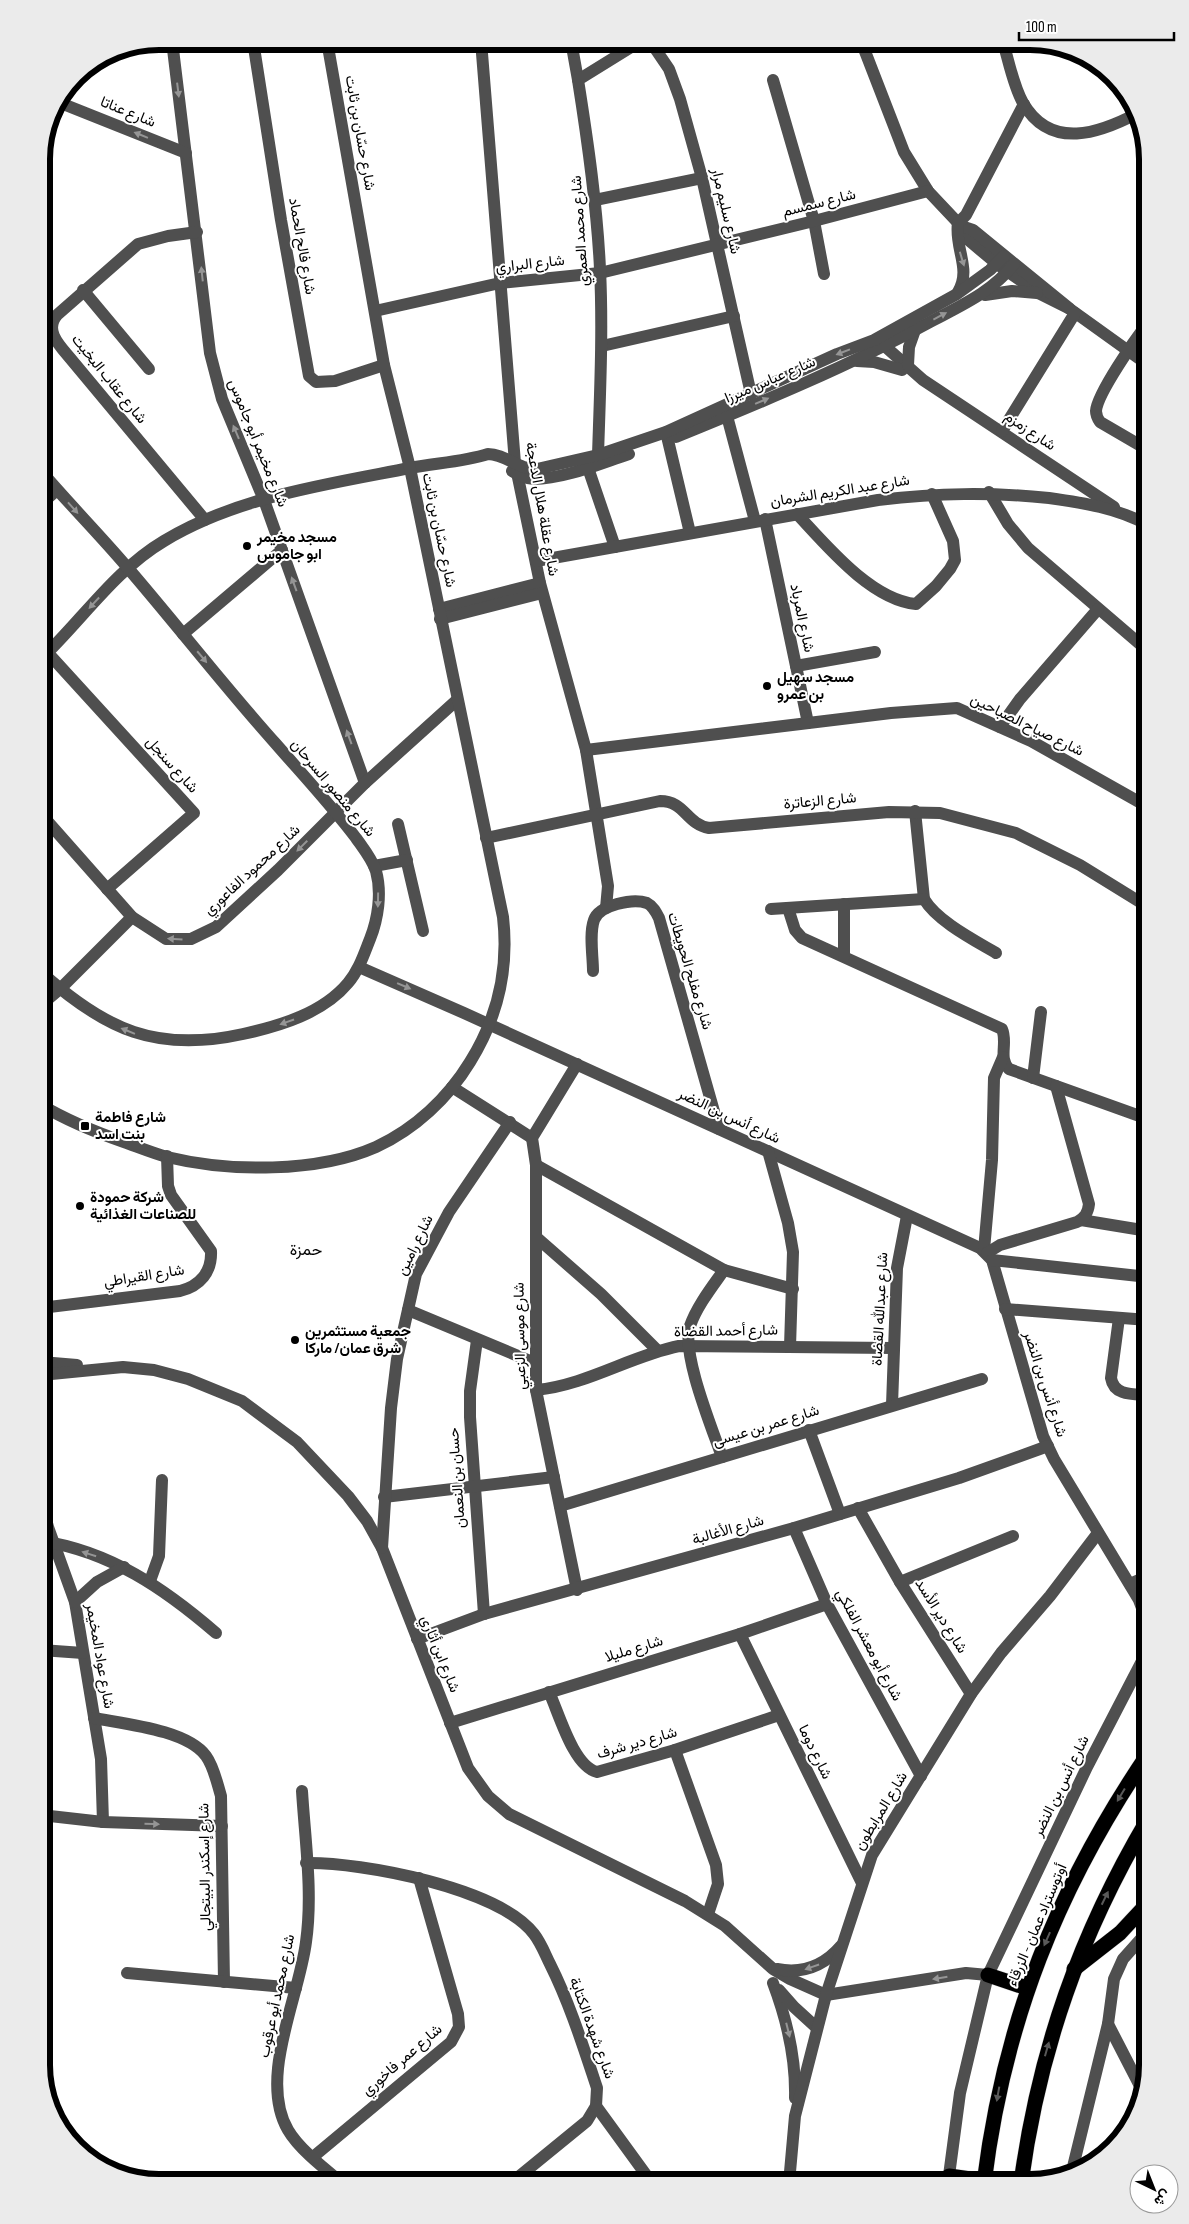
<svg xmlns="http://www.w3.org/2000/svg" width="1189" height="2224" viewBox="0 0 1189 2224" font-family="'Sofia Sans Condensed',Vazirmatn,sans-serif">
	<rect width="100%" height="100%" fill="#fff"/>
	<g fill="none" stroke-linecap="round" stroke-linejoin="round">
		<defs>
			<g id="highway">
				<polyline points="1074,1969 1120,1933 1148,1903"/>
				<polyline points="988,1975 1027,1988"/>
				<polyline points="949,2176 985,2181"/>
				<path d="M984,2183C1004,2022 1057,1888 1148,1754"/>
				<path d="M1021,2183C1039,2050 1080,1934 1148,1819"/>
			</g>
		</defs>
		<!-- highway casing -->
		<use href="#highway" stroke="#dbdbdb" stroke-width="16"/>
		<!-- minor -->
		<g stroke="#4f4f4f" stroke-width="12">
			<polyline points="172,41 210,353 222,399 264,500 365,783"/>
			<polyline points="253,41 281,220 309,376 316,382 335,381 384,365"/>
			<polyline points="481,41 515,463 540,583 586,750 608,886 606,908"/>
			<polyline points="571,41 578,80"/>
			<polyline points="650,41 669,69 680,99 702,178 751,394"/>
			<polyline points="861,41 904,152 928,191 961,226 966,238 997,264 1040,294 1070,309"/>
			<path d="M1003,42C1009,62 1013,85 1023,103C1051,151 1100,133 1138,113"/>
			<polyline points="773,80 814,221 824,274"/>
			<polyline points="58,102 186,153"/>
			<polyline points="595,200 702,178"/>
			<polyline points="961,226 973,230 1070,309 1148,365"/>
			<path d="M197,232L168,236L138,244L57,315C44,330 59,345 70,358L205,520"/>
			<polyline points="83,290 149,369"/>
			<path d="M958,292C972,269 954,248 958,223L966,215L1024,104"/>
			<polyline points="985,295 1012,291 1037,293"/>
			<polyline points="375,311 500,283 600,273 814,221 928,191"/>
			<polyline points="879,341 923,380 1114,507"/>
			<polyline points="602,346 734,316"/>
			<polyline points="857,361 874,362 902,370"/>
			<polyline points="908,365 909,347 915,330"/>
			<polyline points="727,416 755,521"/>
			<polyline points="1002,431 1075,313"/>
			<polyline points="666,432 690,533"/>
			<path d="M676,437C762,402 849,366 930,322C962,305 992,292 1014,264"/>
			<path d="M1148,450L1100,422C1098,419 1096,415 1096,411C1097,394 1136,338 1148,323"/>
			<path d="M598,455C600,393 603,331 600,269C597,205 588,143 578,80L641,41"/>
			<polyline points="586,462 615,547"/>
			<path d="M512,471C519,475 526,479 534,479C564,479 601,463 629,454"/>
			<polyline points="989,492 1008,524 1028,548 1148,651"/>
			<polyline points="41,504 57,490"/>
			<path d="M797,514C826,545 871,600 916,604L936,586L950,569L955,560L953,541L932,494"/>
			<polyline points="765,519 808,723"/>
			<path d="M536,561L878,500C939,493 989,492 1049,498C1084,503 1117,508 1148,525"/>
			<polyline points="439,609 540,583"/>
			<polyline points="440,619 542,593"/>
			<polyline points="183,634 282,550"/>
			<polyline points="48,653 194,813 107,889"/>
			<path d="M41,659C82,620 115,570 164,541C236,497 328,484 410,468C435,463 463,462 488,454C506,454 518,470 537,469L598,455L666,432L837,354L874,340L957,294L990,270L1004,256"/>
			<polyline points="796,666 875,652"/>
			<polyline points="1000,727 1020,699 1098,609"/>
			<polyline points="586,750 891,713 957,708 1031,741 1148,807"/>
			<path d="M915,811L924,899C937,921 974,940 996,953"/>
			<polyline points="41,814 132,917 166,939 191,939 216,927 278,870 365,783 457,700"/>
			<polyline points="398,824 423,931"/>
			<path d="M486,838L660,801C685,801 686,824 709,828L889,812L940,813L1016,833L1080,865L1148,907"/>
			<polyline points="374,866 407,860"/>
			<path d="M788,908L795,930L802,938L1002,1029C1008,1043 998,1058 1009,1069L1148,1119"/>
			<polyline points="771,909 924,899"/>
			<polyline points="844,956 844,904"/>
			<polyline points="359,967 464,1013 980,1248 992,1260 1043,1436 1054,1459 1139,1600 1147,1621 1148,1635 1142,1661 1087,1767 988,1975 960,2093 948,2183"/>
			<path d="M593,971C593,956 589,934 594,920C599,905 633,898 647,903C653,906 656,912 659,918L719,1129"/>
			<path d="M41,972C105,1030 157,1053 243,1034C280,1026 323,1013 348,983C359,970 364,954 370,939C378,919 382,893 376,871C372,859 363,848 356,838C331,805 303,775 276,744C224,686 177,625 127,567C99,534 69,504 41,471"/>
			<polyline points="41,1005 60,989 132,917"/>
			<polyline points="1033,1078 1041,1012"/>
			<polyline points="452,1087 532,1138"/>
			<path d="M41,1105C68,1121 95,1132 124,1142C138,1147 153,1153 167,1157C229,1172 317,1173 376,1147C415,1129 448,1098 470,1062C498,1017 509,969 503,917L410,468L384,365L327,41"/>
			<polyline points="768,1151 788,1223 793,1252 790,1347"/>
			<polyline points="536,1165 724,1270 793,1289"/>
			<polyline points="1081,1220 1148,1231"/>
			<polyline points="536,1237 601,1294 657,1350"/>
			<polyline points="984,1250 992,1160 994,1078 1003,1057"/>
			<path d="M987,1253L1000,1245L1077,1222C1085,1218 1088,1213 1089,1204L1056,1086"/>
			<polyline points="992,1260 1148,1277"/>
			<path d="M41,1308L180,1291C200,1286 212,1272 211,1251L171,1195L168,1186L167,1156"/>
			<polyline points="1005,1309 1148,1320"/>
			<polyline points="408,1310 535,1363"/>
			<path d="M1119,1318L1111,1378C1114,1396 1133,1394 1148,1395"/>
			<polyline points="477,1340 470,1391 470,1417 484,1614"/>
			<polyline points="41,1362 77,1365"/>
			<polyline points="41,1375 123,1367 154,1370 188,1379 242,1401 297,1442 348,1496 367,1521 382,1548 468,1768 488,1796 509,1814 685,1901 725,1926 773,1969 790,1979 826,1995 966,1973 988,1975"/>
			<path d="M536,1390C587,1385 630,1356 679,1346L893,1348"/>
			<polyline points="892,1405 897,1268 907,1216"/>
			<polyline points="809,1430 840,1514"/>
			<path d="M722,1457C712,1428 681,1353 690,1326C697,1306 712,1287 724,1270"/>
			<polyline points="384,1497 554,1477"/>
			<polyline points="41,1500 48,1527 75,1602 101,1759 103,1822"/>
			<polyline points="560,1506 982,1379"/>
			<polyline points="858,1508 900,1582 971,1694"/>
			<polyline points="794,1528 827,1604 921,1776"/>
			<path d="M41,1541C110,1551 165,1589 216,1633"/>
			<polyline points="382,1548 391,1408 397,1359 416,1274 449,1212 510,1122"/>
			<polyline points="150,1581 159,1556 162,1480"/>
			<polyline points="900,1582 1013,1536"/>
			<polyline points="1130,1584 1148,1576"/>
			<polyline points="577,1590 536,1390 536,1165 532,1138 577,1064"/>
			<polyline points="75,1602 97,1582 124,1567"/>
			<polyline points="740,1634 862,1883"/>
			<polyline points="417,1639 484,1614 794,1528 959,1478 1048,1446"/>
			<polyline points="41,1650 83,1653"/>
			<path d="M549,1692C559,1713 573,1766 597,1772L675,1750L779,1715"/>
			<path d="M94,1718C125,1724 187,1730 206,1756C214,1767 217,1783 221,1796L224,1982"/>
			<polyline points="450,1723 740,1634 827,1604"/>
			<polyline points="675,1750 716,1865 718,1884 708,1914"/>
			<path d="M302,1791C305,1840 313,1893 306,1942C299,1998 258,2078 288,2130C299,2149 325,2169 342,2183"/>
			<polyline points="41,1815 103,1822 222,1826"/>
			<path d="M306,1863C362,1862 499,1888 534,1934C541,1943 545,1954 550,1964C570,2004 583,2046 597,2088L596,2106L587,2121L511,2183"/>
			<path d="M777,1969C803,1974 824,1966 841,1946"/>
			<polyline points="127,1973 296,1988"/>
			<path d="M773,1983C787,2020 796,2058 795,2098"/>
			<polyline points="779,1990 794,2007 817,2028"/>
			<polyline points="1108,2024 1141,2088"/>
			<polyline points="596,2106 652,2183"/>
			<polyline points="313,2157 451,2042 459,2027 458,2014 419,1878"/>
			<polyline points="1071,2175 1108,2024 1114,1979 1123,1959 1148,1931"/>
			<polyline points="789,2183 795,2116 826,1995 872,1855 971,1694 1001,1653 1050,1596 1098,1533"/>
		</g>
		<!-- highway -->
		<use href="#highway" stroke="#000" stroke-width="15"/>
	</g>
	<!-- one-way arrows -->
	<defs><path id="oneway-solid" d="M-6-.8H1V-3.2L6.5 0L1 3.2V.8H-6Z" transform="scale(1.25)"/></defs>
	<g fill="#959595">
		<use href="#oneway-solid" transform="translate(178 90) rotate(83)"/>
		<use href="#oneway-solid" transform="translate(141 135) rotate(-158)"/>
		<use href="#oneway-solid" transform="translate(962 259) rotate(73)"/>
		<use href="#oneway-solid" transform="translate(202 274) rotate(-96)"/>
		<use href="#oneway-solid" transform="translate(940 316) rotate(-28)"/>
		<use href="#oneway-solid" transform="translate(843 352) rotate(159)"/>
		<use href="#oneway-solid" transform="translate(762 401) rotate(-23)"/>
		<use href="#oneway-solid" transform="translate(236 432) rotate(-113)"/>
		<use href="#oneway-solid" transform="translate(73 508) rotate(48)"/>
		<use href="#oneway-solid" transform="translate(294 584) rotate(-110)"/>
		<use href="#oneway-solid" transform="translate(94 603) rotate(133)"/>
		<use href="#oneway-solid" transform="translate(202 657) rotate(50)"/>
		<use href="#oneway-solid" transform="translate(349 737) rotate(-110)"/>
		<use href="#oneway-solid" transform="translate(302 846) rotate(135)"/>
		<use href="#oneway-solid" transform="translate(378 900) rotate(91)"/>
		<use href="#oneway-solid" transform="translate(175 939) rotate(-177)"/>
		<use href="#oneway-solid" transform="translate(404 986) rotate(23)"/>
		<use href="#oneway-solid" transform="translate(287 1022) rotate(161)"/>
		<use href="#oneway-solid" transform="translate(128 1031) rotate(-158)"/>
		<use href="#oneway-solid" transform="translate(89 1554) rotate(-162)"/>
		<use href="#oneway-solid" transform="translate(152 1824) rotate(2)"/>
		<use href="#oneway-solid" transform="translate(812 1967) rotate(161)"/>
		<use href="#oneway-solid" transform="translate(940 1978) rotate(171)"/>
		<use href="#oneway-solid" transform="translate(788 2030) rotate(76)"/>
	</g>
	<g fill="#595959">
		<use href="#oneway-solid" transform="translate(1121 1795) rotate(121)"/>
		<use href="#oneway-solid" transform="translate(1105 1898) rotate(-64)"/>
		<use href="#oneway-solid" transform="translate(1047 1939) rotate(114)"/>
		<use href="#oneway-solid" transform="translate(1047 2049) rotate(-74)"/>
		<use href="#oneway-solid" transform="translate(998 2094) rotate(100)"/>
	</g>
	<!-- markers -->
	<g fill="#000" stroke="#fff" stroke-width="2">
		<circle cx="247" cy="546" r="5"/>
		<circle cx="767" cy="686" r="5"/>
		<rect x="80" y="1121" width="10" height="10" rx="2.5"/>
		<circle cx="80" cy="1206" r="5"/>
		<circle cx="295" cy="1340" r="5"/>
	</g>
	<g text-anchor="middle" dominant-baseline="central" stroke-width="4" stroke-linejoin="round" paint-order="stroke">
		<!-- street labels -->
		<g font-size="15" fill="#000" stroke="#fff">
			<text transform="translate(128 112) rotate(22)">شارع عناتا</text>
			<text transform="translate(360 133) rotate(80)">شارع حسّان بن ثابت</text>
			<text transform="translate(819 203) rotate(-14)">شارع سمسم</text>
			<text transform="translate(726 211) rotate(77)">شارع سليم مرار</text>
			<text transform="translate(580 231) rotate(-94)">شارع محمد العمري</text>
			<text transform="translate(302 246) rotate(80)">شارع فالح الحماد</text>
			<text transform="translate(530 264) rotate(-6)">شارع البراري</text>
			<text transform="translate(109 379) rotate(51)">شارع عقاب البخيت</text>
			<text transform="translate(770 380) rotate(-23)">شارع عباس ميرزا</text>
			<text transform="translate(1030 431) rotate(34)">شارع زمزم</text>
			<text transform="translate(258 443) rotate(68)">شارع مخيمر أبو جاموس</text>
			<text transform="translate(840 491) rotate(-9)">شارع عبد الكريم الشرمان</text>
			<text transform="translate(542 509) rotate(80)">شارع عقلة هلال الدعجة</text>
			<text transform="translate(439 530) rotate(78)">شارع حسّان بن ثابت</text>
			<text transform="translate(802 618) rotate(78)">شارع المرباد</text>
			<text transform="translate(1027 725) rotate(26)">شارع صياح الصباحين</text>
			<text transform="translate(172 765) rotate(48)">شارع سنجل</text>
			<text transform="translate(333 788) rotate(50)">شارع منصور السرحان</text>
			<text transform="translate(820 801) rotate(-5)">شارع الزعاترة</text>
			<text transform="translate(252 870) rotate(-43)">شارع محمود الفاعوري</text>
			<text transform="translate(690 971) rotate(73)">شارع مفلح الحويطات</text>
			<text transform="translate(729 1116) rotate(25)">شارع أنس بن النضر</text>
			<text transform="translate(415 1245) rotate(-64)">شارع رامين</text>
			<text transform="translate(144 1276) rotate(-9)">شارع القيراطي</text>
			<text transform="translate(880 1309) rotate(-87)">شارع عبدالله القضاة</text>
			<text transform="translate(726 1331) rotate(-1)">شارع أحمد القضاة</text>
			<text transform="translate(520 1336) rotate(-91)">شارع موسى الزعبي</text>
			<text transform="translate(1045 1384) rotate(72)">شارع أنس بن النضر</text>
			<text transform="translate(766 1426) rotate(-17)">شارع عمر بن عيسى</text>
			<text transform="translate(457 1478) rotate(-94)">حسان بن النعمان</text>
			<text transform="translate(728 1530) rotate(-16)">شارع الأغالبة</text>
			<text transform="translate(941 1616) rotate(58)">شارع دير الأسد</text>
			<text transform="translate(869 1645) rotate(62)">شارع أبو معشر الفلكي</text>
			<text transform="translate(634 1649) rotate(-17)">شارع مليلا</text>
			<text transform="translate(440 1654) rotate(68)">شارع ابن أثاري</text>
			<text transform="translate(100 1656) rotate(80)">شارع عواد المخيمر</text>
			<text transform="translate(637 1743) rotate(-16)">شارع دير شرف</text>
			<text transform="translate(815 1752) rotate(64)">شارع دوما</text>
			<text transform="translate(1061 1786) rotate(-64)">شارع أنس بن النضر</text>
			<text transform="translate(881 1811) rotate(-59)">شارع المرابطون</text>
			<text transform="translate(205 1867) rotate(-91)">شارع إسكندر البيتجالي</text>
			<text transform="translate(1037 1925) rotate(-67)">أوتوستراد عمان - الزرقاء</text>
			<text transform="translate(277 1996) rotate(-78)">شارع محمد أبو عرقوب</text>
			<text transform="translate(592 2028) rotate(70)">شارع شهدة الكتابة</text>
			<text transform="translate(402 2060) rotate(-41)">شارع عمر فاخوري</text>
		</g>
		<!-- poi labels -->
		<g font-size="15" font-weight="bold" fill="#000" stroke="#fff" text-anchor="start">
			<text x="257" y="537">مسجد مخيمر<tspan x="257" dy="17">ابو جاموس</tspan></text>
			<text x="777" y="677">مسجد سهيل<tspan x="777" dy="17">بن عمرو</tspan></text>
			<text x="95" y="1117">شارع فاطمة<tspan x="95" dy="17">بنت اسد</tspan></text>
			<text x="90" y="1197">شركة حمودة<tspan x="90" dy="17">للصناعات الغذائية</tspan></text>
			<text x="305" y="1331">جمعية مستثمرين<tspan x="305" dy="17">شرق عمان/ ماركا</tspan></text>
		</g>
		<!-- neighbourhood labels -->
		<g font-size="16" fill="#000" stroke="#fff">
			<text x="306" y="1250">حمزة</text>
		</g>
	</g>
	<!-- crop -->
	<path d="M0 0H1189V2224H0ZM159 50H1030A109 109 0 0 1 1139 159V2065A109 109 0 0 1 1030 2174H159A109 109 0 0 1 50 2065V159A109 109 0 0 1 159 50Z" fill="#ebebeb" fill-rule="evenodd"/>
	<path fill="none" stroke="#000" stroke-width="6" d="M159 50H1030A109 109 0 0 1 1139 159V2065A109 109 0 0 1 1030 2174H159A109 109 0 0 1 50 2065V159A109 109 0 0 1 159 50Z"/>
	<!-- north arrow -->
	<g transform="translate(1154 2189) rotate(137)"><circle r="24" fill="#ffffff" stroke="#999999"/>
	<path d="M0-4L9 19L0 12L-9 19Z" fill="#000000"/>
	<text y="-8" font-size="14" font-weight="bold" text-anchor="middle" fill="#000000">ش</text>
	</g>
	<!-- scale -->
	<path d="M1019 32v8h155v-8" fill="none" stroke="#000000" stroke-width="2.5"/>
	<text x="1026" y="32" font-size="15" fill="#000000" stroke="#ffffff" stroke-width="4" paint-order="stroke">100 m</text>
</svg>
